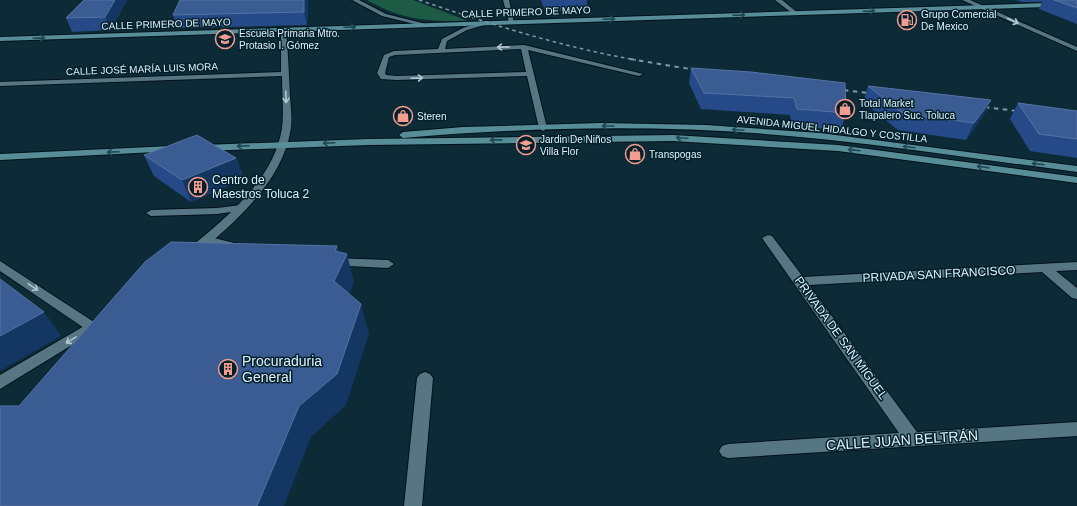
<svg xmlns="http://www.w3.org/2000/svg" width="1077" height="506" viewBox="0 0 1077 506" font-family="Arial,sans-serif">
	<rect width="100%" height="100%" fill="#0d2b37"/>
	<!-- green -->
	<path fill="#1e5b44" d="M367,0H413L468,21C429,22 402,20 367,0Z"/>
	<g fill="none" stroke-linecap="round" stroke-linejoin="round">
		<defs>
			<g id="lane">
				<polygon points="503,0 509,0 514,23 509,22"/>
				<polygon points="775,0 782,0 798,13 793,14"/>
				<polygon points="962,0 970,0 1077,47 1077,51"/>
				<path d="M486,21L488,22V24L467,30L447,41L445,49L524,45L643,74L639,76L528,50L547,128L543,131L539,128L527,76L397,80L381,79L377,73L384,55L394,51L438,49L442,39L463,28ZM521,49L526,72L397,76L386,75L385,73L389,57L395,55Z"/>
				<polygon points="241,205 246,208 245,210 217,214 151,216 146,213 151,210 217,208"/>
				<polygon points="206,236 238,244 240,247 234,251 202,242 200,240"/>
				<polygon points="333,258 388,260 394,264 388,268 329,265 327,262 329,259"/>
				<polygon points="0,261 97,324 99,327 97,330 92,332 87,330 0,271"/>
				<polygon points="425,372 430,374 433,378 422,506 404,506 417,378 420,374"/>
			</g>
			<g id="street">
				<polygon points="352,0 359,0 386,14 430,25 427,27 382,16"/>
				<path d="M281,29L286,30C288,52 289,75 290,97C291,108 292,118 291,128C283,182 234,223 195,256H187L185,253L187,250C225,219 274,180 282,128C284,111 282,93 282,76L0,86V82L281,72Z"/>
				<polygon points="768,235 772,236 803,277 1077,262 1077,270 1056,271 1077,288 1077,299 1072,298 1042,272 809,285 917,432 1077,422 1077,436 728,458 722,456 719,451 722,446 728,444 899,433 762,238"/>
				<polygon points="98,318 103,320 105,323 103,326 0,389 0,375"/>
			</g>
			<g id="secondary">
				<polygon points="1077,2 1077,6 0,41 0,37"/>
				<path d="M601,123L706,125L820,133L1077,166V172C992,161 906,148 821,139C682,124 541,126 403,138L399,135L403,132L463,127Z"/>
				<polygon points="673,135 838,145 1077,177 1077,183 838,151 673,141 368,145 203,151 198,148 203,145 368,139"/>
				<polygon points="172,146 177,149 175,151 0,160 0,154"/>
			</g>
		</defs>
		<!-- lane casing -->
		<use href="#lane" stroke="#00121b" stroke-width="2"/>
		<!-- street casing -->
		<use href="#street" stroke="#00121b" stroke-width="2"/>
		<!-- secondary casing -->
		<use href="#secondary" stroke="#00121b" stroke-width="2"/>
		<!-- lane -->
		<use href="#lane" fill="#577684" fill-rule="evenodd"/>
		<!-- street -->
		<use href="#street" fill="#577684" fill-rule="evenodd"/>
		<!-- secondary -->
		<use href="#secondary" fill="#578d97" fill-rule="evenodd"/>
		<!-- rail-far1 -->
		<path stroke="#8399a3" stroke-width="1.5" stroke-dasharray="3.5 3.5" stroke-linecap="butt" d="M419,0C490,24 562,47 636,60"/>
		<!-- rail -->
		<g stroke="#8399a3" stroke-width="2" stroke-dasharray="4.5 4.5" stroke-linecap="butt">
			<polyline points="630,59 702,71"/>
			<polyline points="835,89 876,94"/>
			<polyline points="976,106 1025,112"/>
		</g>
	</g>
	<!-- wall -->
	<g fill="#264a87">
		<polygon points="127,0 111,30 72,32 66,18"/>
		<polygon points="180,0 308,0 307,25 178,28 173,15"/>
		<polygon points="541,0 587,0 587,10 545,11"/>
		<polygon points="1016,0 1077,0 1077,24 1039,9 1042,2 1022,2"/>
		<polygon points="691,68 846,113 841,130 792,126 790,115 701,109 689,83"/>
		<polygon points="868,86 991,100 983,116 966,140 898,130 863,102"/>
		<polygon points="1018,103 1077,111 1077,158 1030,151 1010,119"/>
		<polygon points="144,155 236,158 244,179 191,202 154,176"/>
	</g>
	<!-- shaded-wall -->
	<g fill="#143662">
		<polygon points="115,0 127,0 111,30 105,17"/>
		<polygon points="304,0 308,0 307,25 304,12"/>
		<polygon points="991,100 983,116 966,140 974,123"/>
		<polygon points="236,158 244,179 191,202 182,180"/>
		<polygon points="337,246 342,264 347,254 354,283 342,311 334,281 335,251"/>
		<polygon points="361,304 369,334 346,405 311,437 284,506 257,506 299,406"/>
		<polygon points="44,312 61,336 0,371 0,336"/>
	</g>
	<!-- building -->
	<g fill="#3a5c93" stroke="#5573a4">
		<polygon points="84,0 115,0 105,17 66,18"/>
		<polygon points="180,0 304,0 304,12 173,15"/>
		<polygon points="1054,0 1077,0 1077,8"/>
		<polygon points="691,68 751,72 845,83 846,113 797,109 794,98 704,93"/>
		<polygon points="868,86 991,100 974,123 904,114"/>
		<polygon points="1018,103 1077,111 1077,139 1039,134"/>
		<polygon points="197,135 236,158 182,180 144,155"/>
		<polygon points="171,242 337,246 335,251 347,254 334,281 361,304 337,374 299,406 257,506 0,506 0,406 19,406 145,262"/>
		<polygon points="0,279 44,312 0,336"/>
	</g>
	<!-- one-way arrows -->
	<defs><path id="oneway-shaft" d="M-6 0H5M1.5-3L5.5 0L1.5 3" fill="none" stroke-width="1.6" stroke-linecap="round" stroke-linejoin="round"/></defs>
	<g stroke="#204752">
		<use href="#oneway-shaft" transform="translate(869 11) rotate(-2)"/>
		<use href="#oneway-shaft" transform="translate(739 15) rotate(-2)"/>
		<use href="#oneway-shaft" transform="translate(609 19) rotate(-2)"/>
		<use href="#oneway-shaft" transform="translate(350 27) rotate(-2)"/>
		<use href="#oneway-shaft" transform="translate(39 38) rotate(-2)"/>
		<use href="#oneway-shaft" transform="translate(608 126) rotate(-180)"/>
		<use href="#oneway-shaft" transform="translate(738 130) rotate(-177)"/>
		<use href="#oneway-shaft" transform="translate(682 138) rotate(-177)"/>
		<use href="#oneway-shaft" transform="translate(496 140) rotate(179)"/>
		<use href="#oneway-shaft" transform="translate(329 143) rotate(178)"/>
		<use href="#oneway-shaft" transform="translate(243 146) rotate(178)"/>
		<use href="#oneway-shaft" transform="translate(909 147) rotate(-173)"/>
		<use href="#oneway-shaft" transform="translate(854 150) rotate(-173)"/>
		<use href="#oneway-shaft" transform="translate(113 152) rotate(178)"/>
		<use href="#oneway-shaft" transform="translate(1038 164) rotate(-173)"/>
		<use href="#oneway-shaft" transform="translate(983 167) rotate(-172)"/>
	</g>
	<g stroke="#b1c7d1">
		<use href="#oneway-shaft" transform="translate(1013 21) rotate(24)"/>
		<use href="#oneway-shaft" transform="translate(503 47) rotate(179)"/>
		<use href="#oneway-shaft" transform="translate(417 78) rotate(-2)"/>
		<use href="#oneway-shaft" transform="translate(286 97) rotate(88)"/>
		<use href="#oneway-shaft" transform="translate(33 287) rotate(34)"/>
		<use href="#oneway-shaft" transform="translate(71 340) rotate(148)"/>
	</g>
	<!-- icons -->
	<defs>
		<symbol id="fuel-ring" viewBox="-11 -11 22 22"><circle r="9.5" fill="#03212d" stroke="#f59c90" stroke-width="1.5"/><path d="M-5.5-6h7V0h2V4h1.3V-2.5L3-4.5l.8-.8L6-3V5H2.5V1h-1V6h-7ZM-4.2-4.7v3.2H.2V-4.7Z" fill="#f59c90"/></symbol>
		<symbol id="school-ring" viewBox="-11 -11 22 22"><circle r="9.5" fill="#03212d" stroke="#f59c90" stroke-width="1.5"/><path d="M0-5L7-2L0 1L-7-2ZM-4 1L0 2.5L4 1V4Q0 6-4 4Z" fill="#f59c90"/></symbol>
		<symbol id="shop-ring" viewBox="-11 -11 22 22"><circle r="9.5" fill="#03212d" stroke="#f59c90" stroke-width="1.5"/><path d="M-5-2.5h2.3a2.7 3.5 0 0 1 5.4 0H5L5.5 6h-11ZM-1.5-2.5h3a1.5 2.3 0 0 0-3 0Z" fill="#f59c90"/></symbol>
		<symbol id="building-ring" viewBox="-11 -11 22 22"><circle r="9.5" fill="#03212d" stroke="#f59c90" stroke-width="1.5"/><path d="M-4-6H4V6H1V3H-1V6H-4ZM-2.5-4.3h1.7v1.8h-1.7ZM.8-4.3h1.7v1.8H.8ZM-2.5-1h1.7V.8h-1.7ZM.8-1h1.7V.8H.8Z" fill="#f59c90"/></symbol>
	</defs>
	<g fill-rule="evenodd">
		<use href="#fuel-ring" x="896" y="9" width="22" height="22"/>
		<use href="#school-ring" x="214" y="28" width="22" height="22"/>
		<use href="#shop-ring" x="834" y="98" width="22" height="22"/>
		<use href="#shop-ring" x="392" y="105" width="22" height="22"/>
		<use href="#school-ring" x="515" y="134" width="22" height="22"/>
		<use href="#shop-ring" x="624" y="143" width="22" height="22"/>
		<use href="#building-ring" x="187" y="176" width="22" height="22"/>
		<use href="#building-ring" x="217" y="358" width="22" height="22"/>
	</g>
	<g text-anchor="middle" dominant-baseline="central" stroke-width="3" stroke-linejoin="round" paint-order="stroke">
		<!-- far-street labels -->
		<g font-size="10" fill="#e2f2fb" stroke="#03212d">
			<text transform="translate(526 12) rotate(-2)">CALLE PRIMERO DE MAYO</text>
			<text transform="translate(166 24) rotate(-2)">CALLE PRIMERO DE MAYO</text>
			<text transform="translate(142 69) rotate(-2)">CALLE JOSÉ MARÍA LUIS MORA</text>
			<text transform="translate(832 129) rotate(6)">AVENIDA MIGUEL HIDALGO Y COSTILLA</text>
		</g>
		<!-- far-poi labels -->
		<g font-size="10" fill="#e2f2fb" stroke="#03212d" text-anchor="start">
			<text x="921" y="14">Grupo Comercial<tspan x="921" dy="12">De Mexico</tspan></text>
			<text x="239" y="33">Escuela Primaria Mtro.<tspan x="239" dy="12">Protasio I. Gómez</tspan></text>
			<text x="859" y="103">Total Market<tspan x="859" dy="12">Tlapalero Suc. Toluca</tspan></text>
			<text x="417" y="116">Steren</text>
			<text x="540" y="139">Jardin De Niños<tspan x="540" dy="12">Villa Flor</tspan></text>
			<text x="649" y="154">Transpogas</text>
		</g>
		<!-- poi labels -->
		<g font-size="12" fill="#e2f2fb" stroke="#03212d" text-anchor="start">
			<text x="212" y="180">Centro de<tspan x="212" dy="14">Maestros Toluca 2</tspan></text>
		</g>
		<!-- street labels -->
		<g font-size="12" fill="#e2f2fb" stroke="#03212d">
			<text transform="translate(939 274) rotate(-3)">PRIVADA SAN FRANCISCO</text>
			<text transform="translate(841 338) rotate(54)">PRIVADA DE SAN MIGUEL</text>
		</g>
		<!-- near-poi labels -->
		<g font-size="14" fill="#e2f2fb" stroke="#03212d" text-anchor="start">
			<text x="242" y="361">Procuraduria<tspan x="242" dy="16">General</tspan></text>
		</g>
		<!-- near-street labels -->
		<g font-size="14" fill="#e2f2fb" stroke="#03212d">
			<text transform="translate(902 440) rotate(-4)">CALLE JUAN BELTRÁN</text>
		</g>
	</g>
</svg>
